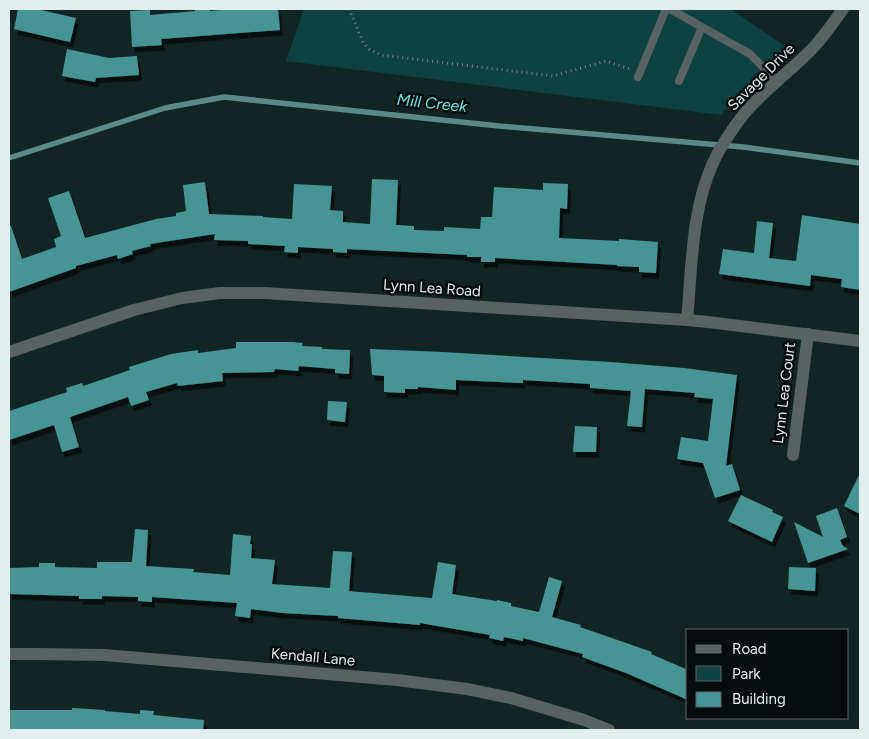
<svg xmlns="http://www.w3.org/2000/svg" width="869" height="739" viewBox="0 0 869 739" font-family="Figtree,sans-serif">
	<defs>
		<filter id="shadow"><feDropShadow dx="3" dy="5.5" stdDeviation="0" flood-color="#0009"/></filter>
	</defs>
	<rect width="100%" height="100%" fill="#122525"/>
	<!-- green -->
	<polygon fill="#0e4141" points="304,9 731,9 789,49 736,97 721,115 286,61"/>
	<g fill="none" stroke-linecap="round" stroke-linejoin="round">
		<!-- stream -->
		<polyline stroke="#5b898a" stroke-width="5.5" points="9,158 165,108 224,97 499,126 743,147 860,163"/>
	</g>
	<!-- building -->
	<g fill="#469495" filter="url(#shadow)">
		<polygon points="18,9 37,9 76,18 70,42 14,29"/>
		<polygon points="195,9 210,9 210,11 232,9 278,9 280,30 161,39 162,45 132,47 130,11 150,10 150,15 195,11"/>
		<polygon points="67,49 109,58 137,56 139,75 96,78 95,82 62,76"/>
		<polygon points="372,179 398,180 396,225 414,226 414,230 444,231 444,227 480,229 481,217 492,217 494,187 543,190 543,183 568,184 567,209 560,208 559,238 619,241 619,239 658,242 656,273 639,272 639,267 617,266 617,265 495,258 495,262 481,262 481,257 467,257 467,255 347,249 347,253 333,252 333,249 298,247 298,253 284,252 285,246 248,244 248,241 214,240 215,234 150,244 151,246 132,251 133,254 118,259 117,255 76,266 76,268 9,292 9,226 11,226 22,259 56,247 54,239 61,236 48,198 69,191 85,238 156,219 176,216 176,213 186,211 183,185 205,182 209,214 263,216 263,217 292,219 294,184 332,186 330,210 343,211 343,222 370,224"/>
		<polygon points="802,215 860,224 860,290 841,287 842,279 811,275 810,286 719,274 723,249 754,253 757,221 773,223 769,258 796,261"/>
		<polygon points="236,342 293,342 303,343 302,346 322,347 322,349 350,350 349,374 335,373 335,369 299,366 298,371 275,369 274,372 222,373 223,381 178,386 177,383 146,392 149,400 131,406 128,397 70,417 79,447 62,452 54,425 9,440 9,411 67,392 66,388 82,383 83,386 130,370 129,367 171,354 198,350 198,353 236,348"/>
		<polygon points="370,349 443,352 611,362 684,368 737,375 726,466 732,464 740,490 715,498 703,463 677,459 681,437 708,441 713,399 694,397 695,393 645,389 642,427 627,426 631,391 590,388 590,384 523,380 523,383 456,380 456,390 418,387 418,389 405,389 405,393 384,392 384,376 372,375"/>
		<polygon points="328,401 347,402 345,422 327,420"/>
		<polygon points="575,426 597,427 596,452 573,452"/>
		<polygon points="860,473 860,514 844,506"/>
		<polygon points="741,495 773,510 772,512 783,517 772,542 728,521"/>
		<polygon points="837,508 847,537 840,540 843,546 848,549 808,563 794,522 823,537 816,516"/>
		<polygon points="135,529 148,530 146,566 194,569 193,572 230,575 233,534 251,536 250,544 252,544 251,558 275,560 272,584 330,588 333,551 352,552 349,591 432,598 438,562 456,565 452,594 497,601 497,600 511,603 511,606 539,612 549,577 562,581 552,617 581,625 580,627 652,652 651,654 688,670 688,700 626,673 582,657 583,654 523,638 523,641 504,637 503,641 489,638 490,635 420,623 420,625 338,618 338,616 282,613 251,609 250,618 235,616 237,603 152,597 152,602 138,601 138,597 102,596 102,599 79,599 79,596 9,594 9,568 39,567 39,563 55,563 55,567 97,568 97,562 132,562"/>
		<polygon points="789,567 816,568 815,591 788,589"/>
		<polygon points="72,708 105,710 105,711 140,714 140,710 154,711 153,715 204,720 203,730 9,730 9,710 72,710"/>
	</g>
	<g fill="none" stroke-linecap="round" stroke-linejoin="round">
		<!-- path -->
		<polyline stroke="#778787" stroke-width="3" stroke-dasharray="1 4" stroke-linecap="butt" points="349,9 363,42 369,49 381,55 553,76 606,61 630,69"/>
		<!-- service -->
		<g stroke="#596262" stroke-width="8">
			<polyline points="670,9 750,54 777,81"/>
			<polyline points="638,77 666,9"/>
			<polyline points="679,81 702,27"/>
		</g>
		<!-- minor -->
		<g stroke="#596262" stroke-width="12">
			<path d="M687,320C692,268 691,211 713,163C721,145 738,120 751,106C770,86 791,70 810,51C823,38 833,23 843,9"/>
			<polyline points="9,352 134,310 182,298 220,293 264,293 687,320 708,322 860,341"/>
			<polyline points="793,455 808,334"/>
			<polyline points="9,654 37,654 104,655 397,680 467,689 511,698 584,720 609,730"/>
		</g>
	</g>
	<g text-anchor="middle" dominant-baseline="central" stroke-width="5" stroke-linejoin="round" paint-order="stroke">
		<!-- street labels -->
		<g font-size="15" fill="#e2eeee" stroke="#050d0d">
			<text transform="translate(761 77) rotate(-45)">Savage Drive</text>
			<text transform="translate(432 288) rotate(4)">Lynn Lea Road</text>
			<text transform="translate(784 393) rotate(-83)">Lynn Lea Court</text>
			<text transform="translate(313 657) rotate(5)">Kendall Lane</text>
		</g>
		<!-- water labels -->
		<g font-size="16" font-style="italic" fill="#6ee4e6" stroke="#050d0d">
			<text transform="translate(432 103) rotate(6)">Mill Creek</text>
		</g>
	</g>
	<!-- border -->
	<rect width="869" height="739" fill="none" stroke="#e2eeee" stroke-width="20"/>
	<!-- legend -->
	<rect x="686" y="629" width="162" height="90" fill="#050d0d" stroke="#5d6767"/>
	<rect x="696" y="645" width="25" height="8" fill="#596262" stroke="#5d6767"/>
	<text x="732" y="654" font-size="15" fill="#e2eeee">Road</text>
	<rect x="696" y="666" width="25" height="15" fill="#0e4141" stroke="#5d6767"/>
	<text x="732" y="679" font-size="15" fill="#e2eeee">Park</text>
	<rect x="696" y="692" width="25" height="15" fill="#469495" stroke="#5d6767"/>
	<text x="732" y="704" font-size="15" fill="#e2eeee">Building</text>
</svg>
